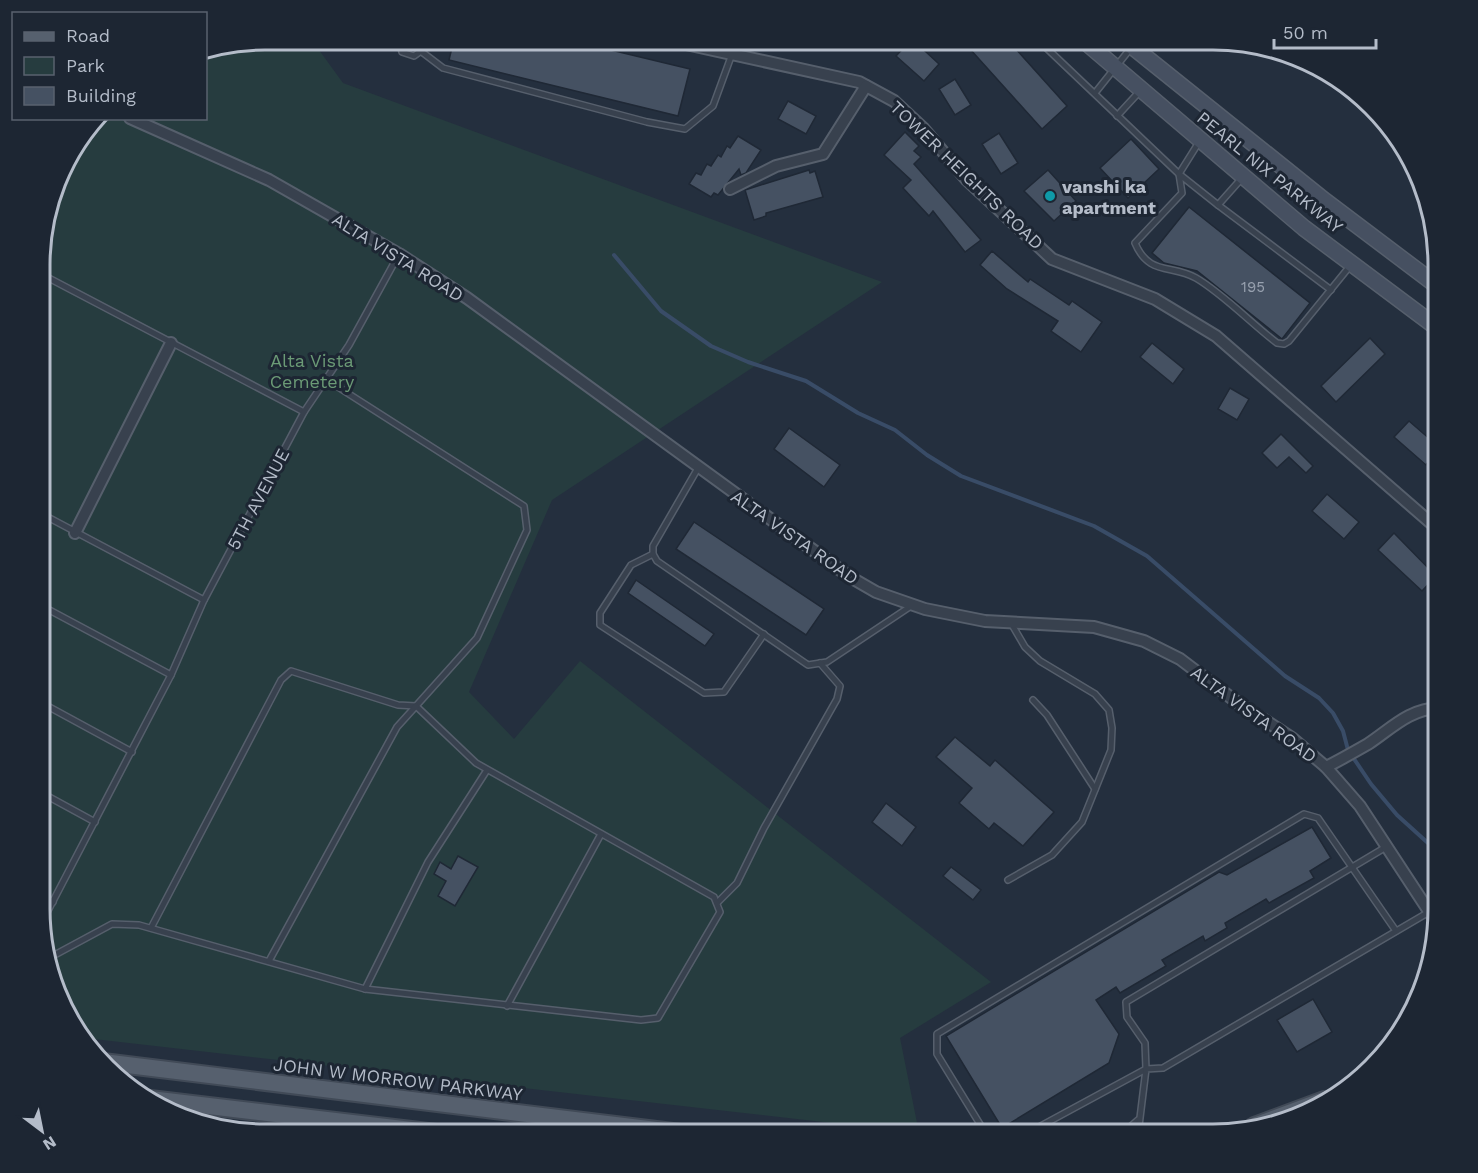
<svg xmlns="http://www.w3.org/2000/svg" width="1478" height="1173" viewBox="0 0 1478 1173" font-family="'Work Sans',sans-serif">
	<rect width="100%" height="100%" fill="#242f3e"/>
	<!-- green -->
	<polygon fill="#263c3f" points="264,39 311,39 343,83 882,282 552,500 469,692 514,739 580,661 991,982 900,1038 919,1133 85,1038 62,1009 40,924 41,235 69,152 96,119 206,118 206,49"/>
	<g fill="none" stroke-linecap="round" stroke-linejoin="round">
		<!-- stream -->
		<polyline stroke="#394c67" stroke-width="4" points="614,255 661,311 711,346 748,362 806,381 858,413 895,430 927,455 961,476 1094,526 1147,556 1285,676 1319,698 1333,713 1343,731 1348,750 1371,784 1397,815 1439,853"/>
	</g>
	<!-- building -->
	<g fill="#455162" stroke="#1f2835" stroke-width="1.5">
		<polygon points="454,39 565,39 690,69 678,116 449,60"/>
		<polygon points="912,39 939,64 924,81 896,56"/>
		<polygon points="961,39 1007,39 1067,106 1042,129"/>
		<polygon points="955,79 971,105 955,115 939,89"/>
		<polygon points="788,101 816,116 806,134 778,119"/>
		<polygon points="905,132 919,146 914,151 921,157 914,164 981,240 965,252 933,211 929,216 903,188 911,180 884,155"/>
		<polygon points="999,133 1018,163 1001,174 982,144"/>
		<polygon points="738,136 761,150 746,173 741,175 739,169 718,195 714,193 711,197 689,184 696,173 701,175 707,164 711,166 718,155 721,157 727,146 730,148"/>
		<polygon points="1131,139 1159,169 1128,198 1100,168"/>
		<polygon points="809,170 810,173 815,171 823,197 766,213 766,216 754,220 745,190"/>
		<polygon points="1048,170 1076,201 1054,221 1024,191"/>
		<polygon points="1189,207 1310,303 1282,339 1197,271 1164,263 1152,253"/>
		<polygon points="992,251 1028,282 1030,279 1069,305 1072,301 1102,322 1081,352 1051,331 1058,321 1007,289 980,265"/>
		<polygon points="1370,338 1385,354 1336,402 1321,386"/>
		<polygon points="1152,343 1184,369 1173,384 1140,357"/>
		<polygon points="1230,388 1249,399 1237,420 1218,409"/>
		<polygon points="1409,421 1439,447 1426,465 1394,437"/>
		<polygon points="789,428 840,465 824,487 774,449"/>
		<polygon points="1281,434 1313,466 1306,473 1289,457 1277,468 1262,453"/>
		<polygon points="1327,494 1359,522 1344,539 1312,511"/>
		<polygon points="694,522 824,609 806,635 676,549"/>
		<polygon points="1394,533 1436,576 1422,591 1378,550"/>
		<polygon points="636,580 714,634 705,646 628,593"/>
		<polygon points="955,737 990,766 995,760 1054,812 1023,846 994,823 989,829 959,803 972,788 936,757"/>
		<polygon points="886,803 916,827 902,846 872,822"/>
		<polygon points="1312,827 1331,858 1310,871 1314,878 1269,903 1266,899 1225,923 1227,928 1205,941 1203,936 1162,960 1166,966 1120,993 1116,987 1096,1000 1119,1034 1109,1063 1002,1128 946,1036 1219,872 1227,875"/>
		<polygon points="458,856 478,867 455,906 438,896 446,881 434,874 440,862 451,869"/>
		<polygon points="951,867 981,890 973,900 943,876"/>
		<polygon points="1313,999 1332,1032 1297,1052 1277,1020"/>
	</g>
	<g fill="none" stroke-linecap="round" stroke-linejoin="round">
		<defs>
			<g id="service">
				<polyline points="399,39 402,52 414,56 425,48 426,39"/>
				<polyline points="1037,39 1179,174 1199,142"/>
				<polyline points="422,52 443,68 647,122 685,129 713,106 732,54"/>
				<polyline points="1095,93 1138,39"/>
				<polyline points="1117,116 1140,91"/>
				<path d="M1242,178L1218,205L1179,174L1182,193L1135,243C1149,276 1171,264 1196,278C1222,293 1252,324 1277,343L1284,344L1289,341L1350,266"/>
				<polyline points="1218,205 1331,290"/>
				<polyline points="41,274 304,412"/>
				<polyline points="698,468 653,546 653,554 657,561 808,665 827,662 911,606"/>
				<polyline points="40,513 204,600"/>
				<polyline points="653,554 631,565 600,613 600,625 704,693 724,692 764,634"/>
				<polyline points="40,605 171,675"/>
				<polyline points="1033,700 1047,715 1095,789"/>
				<polyline points="40,702 132,752"/>
				<polyline points="40,792 95,822"/>
				<polyline points="1008,880 1052,855 1082,822 1111,750 1112,728 1109,710 1095,694 1040,661 1025,647 1011,623"/>
				<polyline points="40,895 53,902"/>
				<polyline points="717,903 737,883 764,828 837,699 840,686 820,663"/>
				<polyline points="40,926 171,675 204,600 304,412 349,345 399,254"/>
				<polyline points="151,928 281,680 291,671 398,705 416,706"/>
				<polyline points="49,958 112,924 139,925 365,989 641,1020 658,1018 720,912 714,897 476,763 416,706 477,638 527,530 524,506 327,380"/>
				<polyline points="269,961 397,727 416,706"/>
				<polyline points="365,989 428,862 487,770"/>
				<polyline points="507,1006 601,834"/>
				<polyline points="986,1134 937,1054 937,1034 1304,814 1318,818 1396,931"/>
				<polyline points="1026,1134 1146,1069 1145,1043 1127,1017 1126,1002 1386,847"/>
				<polyline points="1122,1134 1138,1120"/>
				<polyline points="1138,1134 1146,1069 1163,1068 1429,912"/>
			</g>
			<g id="minor">
				<polyline points="663,39 859,82 894,101 923,128 966,179 1052,259 1155,299 1216,336 1439,530"/>
				<polyline points="130,118 269,180 399,254 467,298 850,577 876,592 925,609 985,621 1094,627 1144,641 1180,659 1234,700 1292,738 1326,767 1360,806 1438,925"/>
				<polyline points="730,189 776,166 823,154 866,86"/>
				<polyline points="75,533 171,343"/>
				<path d="M1326,767C1340,760 1354,752 1368,744C1392,728 1409,709 1439,708"/>
			</g>
			<g id="secondary">
				<polyline points="1082,39 1304,228 1439,329"/>
				<polyline points="1123,39 1325,201 1439,287"/>
			</g>
			<g id="primary">
				<polyline points="103,1062 689,1134"/>
				<polyline points="150,1099 445,1134"/>
				<polyline points="1254,1126 1324,1100"/>
			</g>
		</defs>
		<!-- service casing -->
		<use href="#service" stroke="#565f6c" stroke-width="8"/>
		<!-- minor casing -->
		<use href="#minor" stroke="#565f6c" stroke-width="14"/>
		<!-- secondary casing -->
		<use href="#secondary" stroke="#565f6c" stroke-width="18"/>
		<!-- primary casing -->
		<use href="#primary" stroke="#414a57" stroke-width="20"/>
		<!-- service -->
		<use href="#service" stroke="#38414e" stroke-width="5"/>
		<!-- minor -->
		<use href="#minor" stroke="#38414e" stroke-width="10"/>
		<!-- secondary -->
		<use href="#secondary" stroke="#465061" stroke-width="15"/>
		<!-- primary -->
		<use href="#primary" stroke="#56606e" stroke-width="16"/>
	</g>
	<!-- markers -->
	<circle fill="#0f9aa8" stroke="#1d2633" stroke-width="2" cx="1050" cy="196" r="6"/>
	<g text-anchor="middle" dominant-baseline="central" stroke-width="6" stroke-linejoin="round" paint-order="stroke">
		<!-- number labels -->
		<g font-size="15" fill="#98a1af">
			<text x="1253" y="287">195</text>
		</g>
		<!-- street labels -->
		<g font-size="18" fill="#b4bcc9" stroke="#1d2633">
			<text transform="translate(1270 172) rotate(39)">PEARL NIX PARKWAY</text>
			<text transform="translate(967 175) rotate(44)">TOWER HEIGHTS ROAD</text>
			<text transform="translate(398 257) rotate(32)">ALTA VISTA ROAD</text>
			<text transform="translate(258 499) rotate(-62)">5TH AVENUE</text>
			<text transform="translate(795 537) rotate(35)">ALTA VISTA ROAD</text>
			<text transform="translate(1254 714) rotate(36)">ALTA VISTA ROAD</text>
			<text transform="translate(398 1079) rotate(7)">JOHN W MORROW PARKWAY</text>
		</g>
		<!-- poi labels -->
		<g font-size="18" font-weight="bold" fill="#b4bcc9" stroke="#1d2633" text-anchor="start">
			<text x="1062" y="186">vanshi ka<tspan x="1062" dy="21">apartment</tspan></text>
		</g>
		<!-- park labels -->
		<g font-size="18" fill="#6b9a76" stroke="#1d2633">
			<text x="312" y="360">Alta Vista<tspan x="312" dy="21">Cemetery</tspan></text>
		</g>
	</g>
	<!-- crop -->
	<path d="M0 0H1478V1173H0ZM265 50H1213A215 215 0 0 1 1428 265V909A215 215 0 0 1 1213 1124H265A215 215 0 0 1 50 909V265A215 215 0 0 1 265 50Z" fill="#1d2633" fill-rule="evenodd"/>
	<path fill="none" stroke="#b4bcc9" stroke-width="3" d="M265 50H1213A215 215 0 0 1 1428 265V909A215 215 0 0 1 1213 1124H265A215 215 0 0 1 50 909V265A215 215 0 0 1 265 50Z"/>
	<!-- legend -->
	<rect x="12" y="12" width="195" height="108" fill="#1d2633" stroke="#59626f" stroke-width="1.5"/>
	<rect x="24" y="32" width="30" height="9" fill="#56606e" stroke="#59626f" stroke-width="1.5"/>
	<text x="66" y="42" font-size="18" fill="#b4bcc9">Road</text>
	<rect x="24" y="57" width="30" height="18" fill="#263c3f" stroke="#59626f" stroke-width="1.5"/>
	<text x="66" y="72" font-size="18" fill="#b4bcc9">Park</text>
	<rect x="24" y="87" width="30" height="18" fill="#455162" stroke="#59626f" stroke-width="1.5"/>
	<text x="66" y="102" font-size="18" fill="#b4bcc9">Building</text>
	<!-- north arrow -->
	<g transform="translate(42 1131) rotate(148)" stroke="#1d2633" stroke-width="4.5" paint-order="stroke">
	<path d="M0-4.5L10 22L0 15L-10 22Z" fill="#b4bcc9"/>
	<text y="-9" font-size="16" font-weight="bold" text-anchor="middle" fill="#b4bcc9">N</text>
	</g>
	<!-- scale -->
	<path d="M1274 39v9h102v-9" fill="none" stroke="#b4bcc9" stroke-width="3"/>
	<text x="1283" y="39" font-size="18" fill="#b4bcc9" stroke="#1d2633" stroke-width="4.5" paint-order="stroke">50 m</text>
</svg>
